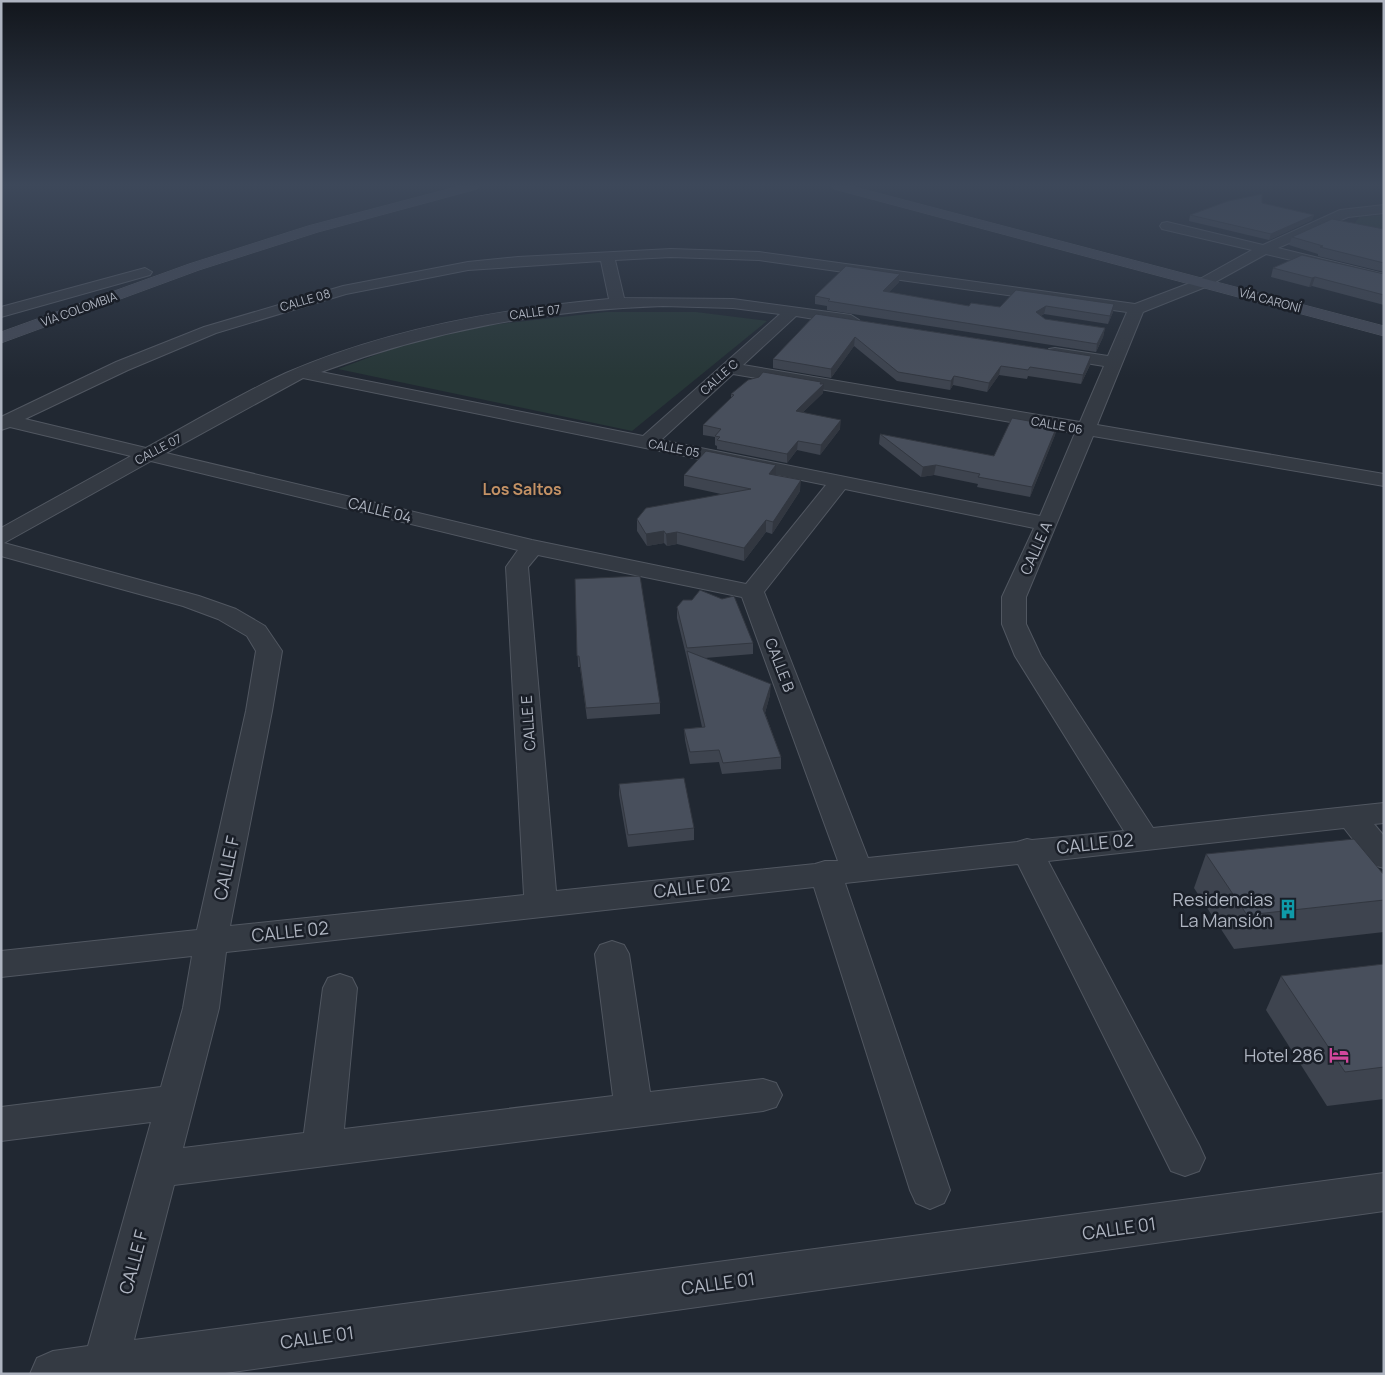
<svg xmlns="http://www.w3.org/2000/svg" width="1385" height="1375" viewBox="0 0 1385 1375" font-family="Manrope,sans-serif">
	<rect width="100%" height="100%" fill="#212832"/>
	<!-- green -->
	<g fill="#273737">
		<polygon points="1384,215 1384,229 1355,223 1359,217"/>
		<polygon points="606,312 696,312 767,321 632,431 338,369 413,341 481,326"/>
	</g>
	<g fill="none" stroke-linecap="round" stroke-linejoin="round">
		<defs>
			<g id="minor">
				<path d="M1384,205V213L1348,217L1278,248L1384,274V282L1266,254L1208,286L1143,312L1097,425L1384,474V486L1093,436L1026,597V624L1041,656L1153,828L1384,803V823L1374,824L1384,836V868L1373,865L1344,828L1048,861L1199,1145L1205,1158L1199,1171L1185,1176L1171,1171L1018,864L845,883L950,1190L944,1203L930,1209L916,1203L910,1190L814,887L226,952L219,1008L183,1148L304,1133L323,988L328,978L340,974L352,978L357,988L344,1129L613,1096L595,954L600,945L612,941L624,945L629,954L650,1092L763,1079L776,1083L782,1095L776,1107L763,1111L174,1185L134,1340L1384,1173V1211L218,1374H30L37,1358L53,1351L88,1346L151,1122L1,1141V1107L161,1087L183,1008L192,956L1,977V951L197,930L246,711L256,651L247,636L218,619L183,606L1,556V528L131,456L10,427L1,430V417L116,362L204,327L343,286L468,262L518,257L671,249L759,252L1135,304L1198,280L1252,250L1162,229L1160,226L1162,223L1167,222L1263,245L1340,210ZM671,257L759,260L1127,312L1108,356L1055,348L1049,349L1047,353L1049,357L1055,358L1104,366L1080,422L743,365L796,316L851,325L859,320L851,315L733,299L624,298L615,260ZM601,261L609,299C499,309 387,329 286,373C238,395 192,423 146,448L25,419L128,370L216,333L346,294L468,270ZM663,306L733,308L780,314L643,436L321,372C434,330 543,310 663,306ZM733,374L1075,433L1040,516L661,440ZM303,378L826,485L746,584L532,540L166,453ZM151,461L518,550L506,567L524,895L230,926L272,711L282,651L265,626L236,609L199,596L4,543ZM845,489L1034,528L1002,597V624L1015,656L1124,831L1032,840L1027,839L1017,842L868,858L764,592ZM538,555L742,597L838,861H825L815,864L556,891L528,567Z"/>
				<polygon points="145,268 152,272 150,275 1,317 1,307"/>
			</g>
			<g id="secondary">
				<polygon points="460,186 479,186 477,189 318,232 199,270 1,343 1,332 189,264 308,226"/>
				<polygon points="832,186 851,186 1384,326 1384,336 834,189"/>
			</g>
		</defs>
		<!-- minor casing -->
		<use href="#minor" stroke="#515761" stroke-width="2"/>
		<!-- secondary casing -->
		<use href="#secondary" stroke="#515761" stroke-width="1"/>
		<!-- minor -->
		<use href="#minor" fill="#343a43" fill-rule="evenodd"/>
		<!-- secondary -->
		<use href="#secondary" fill="#434956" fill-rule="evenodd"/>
	</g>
	<!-- wall -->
	<g fill="#3e444f">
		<polygon points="1262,203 1314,215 1312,220 1269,240 1189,221 1190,215"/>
		<polygon points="1384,229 1384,272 1318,256 1318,254 1289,245 1292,237"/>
		<polygon points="1273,268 1384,274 1384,305 1312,286 1309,287 1271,277"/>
		<polygon points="900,274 899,282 889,292 969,306 1000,307 1114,304 1113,312 1108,324 1044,314 1041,316 1045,319 1105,328 1103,337 1096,352 827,310 827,306 815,304 815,296"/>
		<polygon points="816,314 1091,356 1090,365 1081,384 1028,376 1027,379 999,375 987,392 953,385 950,390 897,381 854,346 831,378 773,368 773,359"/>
		<polygon points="821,384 823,393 803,412 840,429 820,455 797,450 787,463 717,449 717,446 715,445 715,437 703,435 703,425 731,398 731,394"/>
		<polygon points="1057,426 1055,435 1030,497 977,487 978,484 934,475 921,477 879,444 880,434 994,456"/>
		<polygon points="684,475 776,475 800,491 772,534 766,532 744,561 677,544 667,546 664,543 647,546 637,531 637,519 721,494 684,486"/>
		<polygon points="575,579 660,703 660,714 587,719 580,667 578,667"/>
		<polygon points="677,607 753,643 753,654 705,658 770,695 765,713 781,757 781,769 722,774 719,762 690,764 685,740 684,729 702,727 687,659 677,618"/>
		<polygon points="619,784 694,828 694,840 628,847 619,795"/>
		<polygon points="1206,854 1384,875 1384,932 1234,949 1194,888"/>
		<polygon points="1384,964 1384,1099 1327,1106 1266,1010 1281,976"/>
	</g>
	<!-- shaded-wall -->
	<g fill="#323740">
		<polygon points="1314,215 1312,220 1269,240 1271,234"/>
		<polygon points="900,274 899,282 882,299 883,291"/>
		<polygon points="1315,277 1312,286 1309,287 1312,278"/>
		<polygon points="1114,304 1113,312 1108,324 1110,316"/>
		<polygon points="1046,306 1044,314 1034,320 1036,312"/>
		<polygon points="1105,328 1103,337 1096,352 1097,344"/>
		<polygon points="855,337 854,346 831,378 831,369"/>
		<polygon points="1091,356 1090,365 1081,384 1083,375"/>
		<polygon points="1001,366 999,375 987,392 989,383"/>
		<polygon points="954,376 953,385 950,390 951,381"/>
		<polygon points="821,382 821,387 824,384 823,393 795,420 796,411"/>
		<polygon points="841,420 840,429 820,455 821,445"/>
		<polygon points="1057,426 1055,435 1030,497 1032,487"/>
		<polygon points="798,441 797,450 787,463 787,454"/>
		<polygon points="776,465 776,477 769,474"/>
		<polygon points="936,465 934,475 921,477 923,467"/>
		<polygon points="801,480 800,491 772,534 773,522"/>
		<polygon points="766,520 766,532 744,561 744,548"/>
		<polygon points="664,531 664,543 647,546 646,534"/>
		<polygon points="677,532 677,544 667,546 666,534"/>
		<polygon points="771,684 770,695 763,720 763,709"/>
	</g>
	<!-- building -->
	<g fill="#484f5c" stroke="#323740">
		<polygon points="1262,194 1262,203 1314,215 1271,234 1190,215 1228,201"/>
		<polygon points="1332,219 1384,229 1384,263 1320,247 1323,246 1292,237"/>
		<polygon points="1302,255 1384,274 1384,295 1315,277 1312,278 1273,268"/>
		<polygon points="846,266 900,274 883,291 969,306 971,303 1000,307 1016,290 1114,304 1110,316 1046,306 1036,312 1045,319 1105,328 1097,344 828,301 830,299 815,296"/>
		<polygon points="816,314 1091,356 1083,375 1030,367 1028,370 1001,366 989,383 954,376 951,381 898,372 855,337 831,369 773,359"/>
		<polygon points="763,372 821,382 820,384 824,384 796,411 841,420 821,445 798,441 787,454 717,440 720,437 715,436 721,429 703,425 734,395 731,394 748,380 759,377"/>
		<polygon points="1012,418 1057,426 1032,487 978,477 980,474 936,465 923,467 880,434 994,456"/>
		<polygon points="706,451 776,465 769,474 801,480 773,522 766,520 744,548 677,532 666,534 664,531 646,534 637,519 646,508 751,489 684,475"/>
		<polygon points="640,576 660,703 586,708 579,656 577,656 575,579"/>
		<polygon points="700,590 722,599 734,596 753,643 687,648 677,607 683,600 692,600"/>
		<polygon points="687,651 771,684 763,709 781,757 723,763 719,750 690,752 684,729 705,727"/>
		<polygon points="684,778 694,828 628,835 619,784"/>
		<polygon points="1354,839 1384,875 1384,900 1247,915 1206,854"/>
		<polygon points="1384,964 1384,1067 1345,1072 1281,976"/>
	</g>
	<!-- sky -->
	<linearGradient id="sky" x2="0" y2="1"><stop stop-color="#12161c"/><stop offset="0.49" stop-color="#3d485a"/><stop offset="1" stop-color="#3d485a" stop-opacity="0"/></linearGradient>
	<rect width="1385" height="378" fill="url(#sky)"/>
	<!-- icons -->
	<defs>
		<symbol id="building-bare" viewBox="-9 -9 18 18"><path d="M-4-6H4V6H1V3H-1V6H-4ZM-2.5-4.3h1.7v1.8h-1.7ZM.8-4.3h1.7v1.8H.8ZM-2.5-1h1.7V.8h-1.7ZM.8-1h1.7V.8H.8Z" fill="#0f9aa8" stroke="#1a1f28" stroke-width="2.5" paint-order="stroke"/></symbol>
		<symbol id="hotel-bare" viewBox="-9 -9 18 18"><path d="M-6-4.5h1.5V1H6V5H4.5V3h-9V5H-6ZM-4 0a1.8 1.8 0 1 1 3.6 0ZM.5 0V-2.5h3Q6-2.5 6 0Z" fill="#d1479c" stroke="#1a1f28" stroke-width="2.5" paint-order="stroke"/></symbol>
	</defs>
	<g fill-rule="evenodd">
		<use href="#building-bare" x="1274" y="895" width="28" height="28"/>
		<use href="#hotel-bare" x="1325" y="1041" width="28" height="28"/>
	</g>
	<g text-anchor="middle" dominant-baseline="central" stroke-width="5" stroke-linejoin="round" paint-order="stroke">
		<!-- far-street labels -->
		<g font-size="12" fill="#aeb4c0" stroke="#1a1f28">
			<text transform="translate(305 300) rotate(-16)">CALLE 08</text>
			<text transform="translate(1270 300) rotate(15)">VÍA CARONÍ</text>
			<text transform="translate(79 309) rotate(-20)">VÍA COLOMBIA</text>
			<text transform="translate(535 312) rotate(-7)">CALLE 07</text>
			<text transform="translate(719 377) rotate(-42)">CALLE C</text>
			<text transform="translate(1057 425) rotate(10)">CALLE 06</text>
			<text transform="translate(674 448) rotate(11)">CALLE 05</text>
			<text transform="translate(158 449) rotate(-28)">CALLE 07</text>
		</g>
		<!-- street labels -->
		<g font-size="15" fill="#aeb4c0" stroke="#1a1f28">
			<text transform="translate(380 510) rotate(14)">CALLE 04</text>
			<text transform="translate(1036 548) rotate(-66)">CALLE A</text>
			<text transform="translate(780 665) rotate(69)">CALLE B</text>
			<text transform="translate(528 723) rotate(-94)">CALLE E</text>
		</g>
		<!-- far-district labels -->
		<g font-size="16" font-weight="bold" fill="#c49265" stroke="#1a1f28">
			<text x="522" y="489">Los Saltos</text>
		</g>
		<!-- near-street labels -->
		<g font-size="18" fill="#aeb4c0" stroke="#1a1f28">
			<text transform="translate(1095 843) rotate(-6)">CALLE 02</text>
			<text transform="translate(226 868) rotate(-78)">CALLE F</text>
			<text transform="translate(692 887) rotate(-6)">CALLE 02</text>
			<text transform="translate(290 931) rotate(-6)">CALLE 02</text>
			<text transform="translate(1119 1228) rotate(-8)">CALLE 01</text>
			<text transform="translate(133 1262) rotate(-75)">CALLE F</text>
			<text transform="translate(718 1283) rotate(-8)">CALLE 01</text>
			<text transform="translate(317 1337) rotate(-8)">CALLE 01</text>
		</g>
		<!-- near-poi labels -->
		<g font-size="18" fill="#aeb4c0" stroke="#1a1f28" text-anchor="end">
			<text x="1273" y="899">Residencias<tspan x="1273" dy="21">La Mansión</tspan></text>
			<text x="1324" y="1055">Hotel 286</text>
		</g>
	</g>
	<!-- border -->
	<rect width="1385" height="1375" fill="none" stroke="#aeb4c0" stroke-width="5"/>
</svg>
